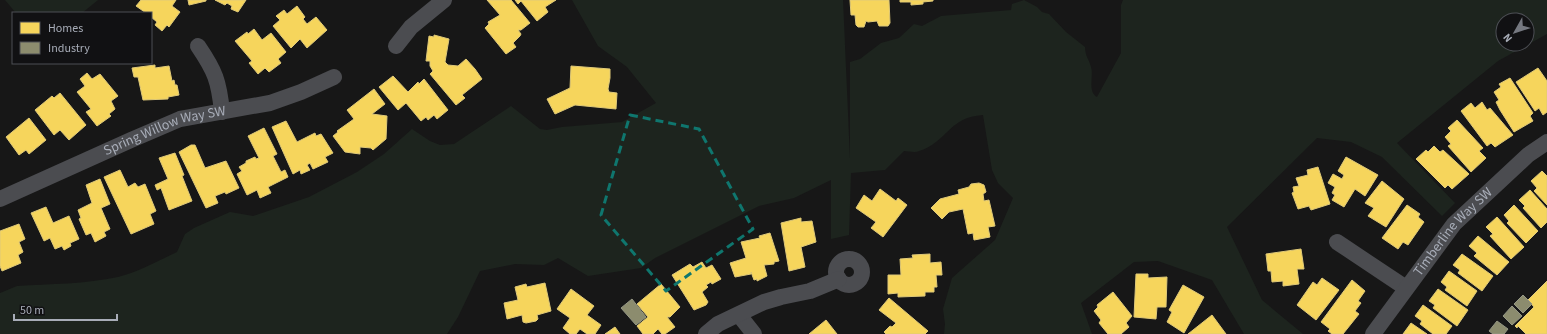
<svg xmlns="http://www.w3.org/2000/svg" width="1547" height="334" viewBox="0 0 1547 334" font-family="'Source Sans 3',sans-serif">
	<rect width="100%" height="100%" fill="#171717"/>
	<!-- green -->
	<g fill="#1d241e" fill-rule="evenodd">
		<polygon points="5,0 98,0 82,13 16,13"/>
		<path d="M572,0H843L850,159V62L860,59L881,43L899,38L914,24L922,26L941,16L1011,10L1012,4L1024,0L1037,7L1042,12L1049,14L1066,32L1085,47C1085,56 1089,59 1091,67C1094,76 1087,91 1097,97L1121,53V5L1123,0H1547V34L1498,61L1397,143L1455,203L1442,216L1382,157L1351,142L1317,138L1227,227L1262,300L1303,334H1244L1212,280L1158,261L1134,262L1081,303L1092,334H944L945,324L943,309L952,278L995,240L1013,198L998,183L992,170L983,115C948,117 948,142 919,151C915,153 909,151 904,151L885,170L851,173L849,235L831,239V180L794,198L759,206L655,258L641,268L588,276L558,258L544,265L515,264L480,271L458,317L447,334H0V293L17,286C50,284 86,284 118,277C138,272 158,261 177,252L185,234L194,228L230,212L253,216L309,197L357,172L384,154L412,129L430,141L440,145L454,144L511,106L540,129L547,130L562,127L622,122L656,103L627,67L598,46ZM1503,20H1527V44H1503Z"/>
	</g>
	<!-- homes -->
	<g fill="#f6d55c" stroke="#dfc978">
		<polygon points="141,0 176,0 172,6 180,12 169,27 167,25 162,31 155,25 157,22 151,17 151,13 146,13 136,6"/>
		<polygon points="188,0 206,0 206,1 189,5"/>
		<polygon points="215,0 246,0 238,12 231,9 232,6 227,3 225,5"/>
		<polygon points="487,0 511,0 530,23 521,30 518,30 521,34 520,36 513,43 516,47 506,54 485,28 489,24 488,22 500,15"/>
		<polygon points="515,0 556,0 545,7 548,12 537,21 521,1 518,4"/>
		<polygon points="850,0 889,0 890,23 888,26 879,26 877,21 868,22 866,21 864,27 858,27 856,25 855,15 851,15"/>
		<polygon points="900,0 933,0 933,1 923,2 923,4 911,5 911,2 900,2"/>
		<polygon points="297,6 305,17 303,19 307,24 316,17 327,30 307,48 300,39 291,48 273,26 280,20 276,16 284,10 287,14"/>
		<polygon points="254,29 262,40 271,33 286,52 278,59 281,63 269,72 265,68 258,74 249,63 252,61 235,41 247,32 248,34"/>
		<polygon points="434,35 449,39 445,62 448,65 458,66 466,59 475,69 482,79 462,95 465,98 456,105 430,74 433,71 430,66 430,61 426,61 429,36 434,37"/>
		<polygon points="155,65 155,68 169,66 172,81 174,80 175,85 177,85 179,95 168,97 168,99 143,100 138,77 134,77 132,68"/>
		<polygon points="571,66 610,69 610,78 608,89 609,92 617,93 616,109 575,105 555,114 547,99 570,88"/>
		<polygon points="1538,68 1547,81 1547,112 1543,115 1539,108 1535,111 1516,82"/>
		<polygon points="87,73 92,79 100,74 118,96 111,101 115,109 109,114 111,116 97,126 86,112 91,109 77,92 85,86 80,79"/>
		<polygon points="393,76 408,92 418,82 419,84 424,79 448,110 437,119 434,115 428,120 426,117 421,121 406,103 398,110 379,87"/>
		<polygon points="1510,78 1533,113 1530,116 1533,121 1514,132 1500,110 1496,102 1499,100 1494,92 1501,87 1499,84"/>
		<polygon points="374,89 385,104 372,114 387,116 386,139 373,150 371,148 360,147 360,154 345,152 333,136 338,132 337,131 354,119 347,110"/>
		<polygon points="60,93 86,125 69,140 60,130 54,135 35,110 52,96 54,98"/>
		<polygon points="1482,102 1487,110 1490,108 1513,135 1495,147 1491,143 1487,146 1461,111 1471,103 1475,108"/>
		<polygon points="29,118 46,140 29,154 26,150 19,155 6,137"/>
		<polygon points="1457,120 1483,148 1479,151 1486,158 1471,172 1448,146 1451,144 1445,137 1451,131 1448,128"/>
		<polygon points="286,121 297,142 315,133 316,136 321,134 333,153 325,157 328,162 313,169 310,163 307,165 310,170 301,174 300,170 293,174 272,127"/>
		<polygon points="264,128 277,154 273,156 281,172 285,170 288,177 268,187 271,193 260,198 257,190 247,195 237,174 242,171 239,167 246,163 246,161 255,157 256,159 259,158 248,136"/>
		<polygon points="191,145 195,145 205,168 226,161 239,188 226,194 225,192 215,196 218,203 206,208 179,152"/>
		<polygon points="1434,146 1440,152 1443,150 1469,174 1452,189 1448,185 1445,188 1416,159 1426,150 1428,152"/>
		<polygon points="175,153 184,175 182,176 192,201 169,210 161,188 157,190 155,185 168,179 159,158"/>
		<polygon points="1346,157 1378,175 1365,196 1355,189 1344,207 1332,200 1335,195 1332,193 1335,187 1328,183 1333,174 1342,179 1344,175 1338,171"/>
		<polygon points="1318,167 1330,204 1311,210 1309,206 1298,209 1292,193 1294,192 1293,187 1299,186 1296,178 1308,175 1307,170"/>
		<polygon points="120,170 128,187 135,183 138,187 145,184 156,211 150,214 154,224 131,234 104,177"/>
		<polygon points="1542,171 1547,176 1547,205 1534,191 1537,188 1531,181"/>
		<polygon points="100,179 110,204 101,208 110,229 104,232 106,236 95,242 91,233 86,235 79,219 81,218 78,210 92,203 86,185"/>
		<polygon points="1382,181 1404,199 1386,227 1368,216 1374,208 1365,203"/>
		<polygon points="979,183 984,185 986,192 983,194 984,201 989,200 995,226 988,227 990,237 974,240 973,233 968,234 963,209 949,212 942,219 931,208 940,199 959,194 958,190 969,187 971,184"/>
		<polygon points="880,189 896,201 898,198 907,205 883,237 871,228 876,222 856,208 864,195 872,201"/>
		<polygon points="1530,190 1547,209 1547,222 1541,228 1523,208 1525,206 1519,200"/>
		<polygon points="1407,205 1420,214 1418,217 1424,222 1408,245 1403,242 1398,249 1382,238"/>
		<polygon points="1514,205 1538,231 1526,243 1507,223 1509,221 1504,215"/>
		<polygon points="46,207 53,223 69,216 79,239 70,243 71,246 64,250 62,246 55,249 50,238 44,241 31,213"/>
		<polygon points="1497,217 1524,247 1511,259 1490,236 1493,234 1486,227"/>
		<polygon points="801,218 801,222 812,221 816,242 801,247 805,267 789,271 781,223"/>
		<polygon points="19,224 25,239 19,242 23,252 18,255 21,263 2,271 0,266 0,231"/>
		<polygon points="770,233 779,261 774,262 774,264 764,265 767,276 757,281 757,279 754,280 751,272 751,274 735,277 730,263 746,258 741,242 760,238 759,236"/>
		<polygon points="1478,236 1509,262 1497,275 1474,256 1477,253 1469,246"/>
		<polygon points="1301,249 1304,269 1297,269 1299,284 1283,286 1283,281 1272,282 1271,271 1268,271 1266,254"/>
		<polygon points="930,254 930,263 941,262 942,275 936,275 937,287 934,287 934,292 925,292 925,296 898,297 898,293 888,294 888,275 901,275 900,259 913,258 912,255"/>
		<polygon points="1462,254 1493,276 1482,291 1458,273 1460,270 1453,265"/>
		<polygon points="702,262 706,268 712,265 721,279 712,284 711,282 706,285 708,287 702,292 708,302 706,305 694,310 672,275 690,264 693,267"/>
		<polygon points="1449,271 1477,291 1467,306 1445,290 1447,287 1441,282"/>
		<polygon points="1136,274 1148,274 1148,278 1167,277 1166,307 1157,307 1156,319 1134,317"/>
		<polygon points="1322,278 1339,290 1316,320 1297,305 1313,282 1317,285"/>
		<polygon points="1352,280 1365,291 1358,301 1361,303 1355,311 1359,314 1343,334 1332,334 1328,331 1330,329 1321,322"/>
		<polygon points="1547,281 1547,334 1526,334 1518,326 1517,328 1515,326 1534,307 1528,300"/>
		<polygon points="545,283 551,311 537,315 538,319 536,321 526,323 523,322 522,315 507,319 504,303 518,300 515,287 526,284 527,287"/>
		<polygon points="661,284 680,307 670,317 667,317 675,327 665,334 662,334 658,329 653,334 643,334 637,326 648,317 637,304"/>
		<polygon points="1183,285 1204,297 1184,333 1167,322 1172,312 1169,310"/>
		<polygon points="571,289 594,306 587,315 601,325 595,334 587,334 580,329 576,334 570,334 563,328 570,318 557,309"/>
		<polygon points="1438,289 1468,310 1457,326 1433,308 1435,305 1429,301"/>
		<polygon points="1113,292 1132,316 1126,323 1129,327 1121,334 1108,334 1099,323 1101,320 1094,311 1098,307 1097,305"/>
		<polygon points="889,298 928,331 925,334 886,334 884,332 890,326 892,327 896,323 879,310"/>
		<polygon points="1423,305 1452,326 1446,334 1433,334 1420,324 1422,321 1415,316"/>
		<polygon points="1212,315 1226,334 1188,334"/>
		<polygon points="826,320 837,334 809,334"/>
		<polygon points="1411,323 1427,334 1403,334"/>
		<polygon points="615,327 620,334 605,334"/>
	</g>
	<!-- industry -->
	<g fill="#8c8c6e" stroke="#949684">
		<polygon points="1523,295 1532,304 1523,313 1514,304"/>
		<polygon points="632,299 646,317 636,325 621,308"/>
		<polygon points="1512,306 1522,316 1512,325 1503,316"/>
		<polygon points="1497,321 1508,329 1504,334 1493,334 1489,331"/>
	</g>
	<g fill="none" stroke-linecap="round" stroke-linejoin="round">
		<!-- minor -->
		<g stroke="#4b4c50" stroke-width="16">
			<path d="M198,46C215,71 219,81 222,112"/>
			<polyline points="396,46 411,27 444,0"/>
			<path id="s1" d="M0,199L131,140L180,119L270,103L301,92L334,77"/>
			<polyline points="1337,242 1406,288"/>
			<circle cx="849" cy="272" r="13"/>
			<polyline points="739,315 754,334"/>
			<polyline points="706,334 718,324 764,302 781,297 810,291 839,279"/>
			<path id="s2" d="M1373,334L1454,224L1528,155L1547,142"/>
		</g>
	</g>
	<!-- marked area -->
	<path fill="none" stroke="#0f766e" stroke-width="3" stroke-dasharray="8 5" stroke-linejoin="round" d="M630,115L699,129L753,229L666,291L601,215Z"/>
	<g text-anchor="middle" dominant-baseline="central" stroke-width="4" stroke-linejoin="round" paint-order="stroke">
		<!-- street labels -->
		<g font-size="14" fill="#a8adb8" stroke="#111113">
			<text stroke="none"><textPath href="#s1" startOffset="179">Spring Willow Way SW</textPath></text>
			<text stroke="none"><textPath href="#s2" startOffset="130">Timberline Way SW</textPath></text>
		</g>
	</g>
	<!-- legend -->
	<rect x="12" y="12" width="140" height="52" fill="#111113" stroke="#4d4f55"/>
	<rect x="20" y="22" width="20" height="12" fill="#f6d55c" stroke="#4d4f55"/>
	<text x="48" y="32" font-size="12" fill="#a8adb8">Homes</text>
	<rect x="20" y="42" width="20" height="12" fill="#8c8c6e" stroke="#4d4f55"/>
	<text x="48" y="52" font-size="12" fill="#a8adb8">Industry</text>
	<!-- north arrow -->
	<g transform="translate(1515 32) rotate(231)"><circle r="19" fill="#111113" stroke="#4d4f55"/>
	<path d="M0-3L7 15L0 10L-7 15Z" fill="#757880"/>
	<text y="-6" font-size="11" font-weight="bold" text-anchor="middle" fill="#a8adb8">N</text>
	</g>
	<!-- scale -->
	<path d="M14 314v6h103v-6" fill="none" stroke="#a8adb8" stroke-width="2"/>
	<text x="20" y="314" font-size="12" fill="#a8adb8" stroke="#111113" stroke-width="3" paint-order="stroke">50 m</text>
</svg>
